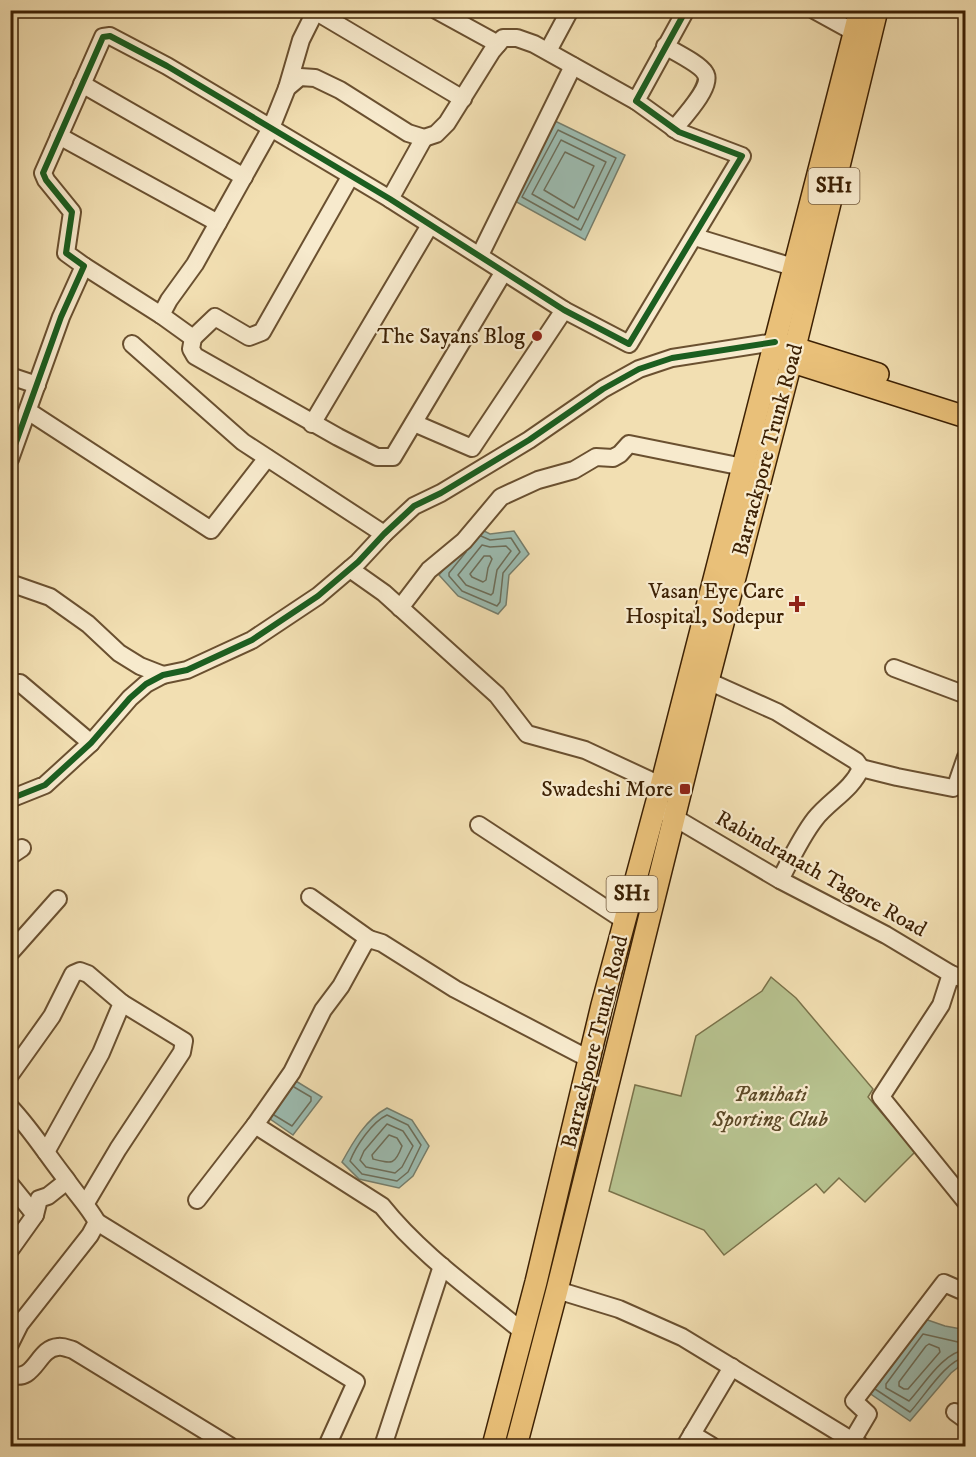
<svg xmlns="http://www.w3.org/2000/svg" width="976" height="1457" viewBox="0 0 976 1457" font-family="'IM FELL DW Pica',serif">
	<rect width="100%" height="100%" fill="#f2dfb2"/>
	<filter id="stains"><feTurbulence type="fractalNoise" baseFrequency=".00333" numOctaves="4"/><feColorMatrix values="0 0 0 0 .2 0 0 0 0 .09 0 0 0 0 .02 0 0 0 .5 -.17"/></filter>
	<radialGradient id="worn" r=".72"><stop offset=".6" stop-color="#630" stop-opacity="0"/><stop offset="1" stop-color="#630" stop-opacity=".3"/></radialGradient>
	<!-- green -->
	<polygon fill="#b7c28f" stroke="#7a724a" stroke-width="1.5" points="771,977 796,998 873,1089 868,1097 915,1152 865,1202 839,1178 824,1193 816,1184 724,1255 704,1230 609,1191 635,1085 681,1096 696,1036 762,991"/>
	<!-- water -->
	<g fill="#9cbcb1" stroke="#767e6c" stroke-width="1.5">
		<polygon points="555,121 625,155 585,240 513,200"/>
		<polygon points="478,528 490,534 514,531 529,554 509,575 506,605 498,614 458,596 439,575"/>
		<polygon points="286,1075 322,1097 293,1135 263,1114"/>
		<path d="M387,1108L412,1120L429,1146L413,1176L399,1188L359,1179L342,1162C353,1142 366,1119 387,1108Z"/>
		<polygon points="919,1317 945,1326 961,1329 965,1321 965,1362 951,1373 910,1421 865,1390"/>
	</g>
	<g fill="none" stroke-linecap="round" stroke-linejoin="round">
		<!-- shore -->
		<g stroke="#6c6e5a" stroke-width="1.5">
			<polygon points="558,130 616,158 581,230 522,197"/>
			<polygon points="561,140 606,162 578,220 532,194"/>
			<polygon points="565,152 594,166 574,208 544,190"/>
			<polygon points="482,545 490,547 506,546 511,551 497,570 493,593 491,595 466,585 458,575"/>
			<polyline points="466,552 449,573 449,576 462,591 497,606 500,602 503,573 520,552 511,538 490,540 481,536"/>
			<polygon points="484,556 490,556 492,559 488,568 486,580 483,582 472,577 470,574"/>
			<polyline points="274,1115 292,1126 311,1101 311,1097 294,1087"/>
			<path d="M387,1115L408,1125L421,1145L408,1172L397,1181L362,1174L350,1161C356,1146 372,1122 387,1115Z"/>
			<polygon points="387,1124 403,1131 413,1146 402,1167 395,1173 366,1167 360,1160 364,1151"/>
			<path d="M389,1135L397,1138L402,1146C395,1165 392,1164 373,1159L372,1155Z"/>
			<path d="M966,1341L958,1342L923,1334L886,1384V1388L909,1401C923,1386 944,1351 966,1350"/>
			<polygon points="929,1344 939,1348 940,1352 908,1389 904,1389 899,1386 899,1382 926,1346"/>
			<path d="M875,1389L910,1412C924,1397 946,1360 966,1357"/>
		</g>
		<defs>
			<g id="minor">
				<polyline points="436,10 498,44"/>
				<polyline points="814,10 854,32"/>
				<polyline points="315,11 463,99"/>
				<path d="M665,46C675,52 700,64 705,73C714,85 683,118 674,129"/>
				<polyline points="548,51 570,10"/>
				<polyline points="82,84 244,177"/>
				<polyline points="287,88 301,40 316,10"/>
				<polyline points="59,136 218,223"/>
				<polyline points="390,199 424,138"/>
				<polyline points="695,237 806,271"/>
				<polyline points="480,255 573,66"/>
				<polyline points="84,266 161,315 169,300 195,264 271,128 287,88 300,77 315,78 340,90 408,133 424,138 436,134 447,123 492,51 503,38 517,38 534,44 636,101"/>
				<polyline points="161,315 193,338 215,317 249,337 262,332 350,177"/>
				<polyline points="193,338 191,349 195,356 338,437 377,457 393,457 503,273"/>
				<polyline points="132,344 243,442 384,534"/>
				<polyline points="10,376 37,385"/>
				<polyline points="28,411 211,530 267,458"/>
				<polyline points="414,423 472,448 564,310"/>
				<polyline points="312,424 430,225"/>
				<polyline points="10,459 61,317 84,266 66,253 72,212 46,180 43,173 103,37 110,36 167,66 390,199 564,310 629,344 742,156 679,132 636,101 686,10"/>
				<polyline points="350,569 384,593 497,695 527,734 585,750 671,790"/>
				<polyline points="10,583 50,597 88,624 119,653 140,666 163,675"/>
				<polyline points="400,608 429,570 464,541 501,497 538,480 574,470 596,457 613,458 620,454 629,444 743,467"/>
				<polyline points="894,668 966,695"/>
				<path d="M708,681L777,712L856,761L861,768C852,790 829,801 815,819C801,837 791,859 780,880"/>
				<polyline points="10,687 15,683 20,683 91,743"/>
				<polyline points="861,768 897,777 953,788 956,786 966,757"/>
				<polyline points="10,799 45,785 91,743 130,698 146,684 163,675 187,670 252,640 318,596 358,562 384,534 414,506 441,493 529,440 603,389 639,369 672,358 775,342"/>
				<polyline points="665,812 780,880 886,935 951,974 966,980"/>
				<polyline points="479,825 625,921"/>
				<polyline points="10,856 22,848"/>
				<polyline points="310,897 369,939"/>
				<polyline points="10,953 58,899"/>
				<polyline points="951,974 941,1005 881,1097 966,1202"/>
				<polyline points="10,1075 52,1016 73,974 80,971 88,974 122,1003 101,1053 46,1152"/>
				<path d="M10,1107C31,1129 47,1155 66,1179C76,1194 88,1206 97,1222L90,1235L20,1324L10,1344"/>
				<polyline points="10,1184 35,1215 39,1199 48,1196 67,1181"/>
				<polyline points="197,1200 255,1125"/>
				<polyline points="86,1203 118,1149 182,1052 184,1041 122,1003"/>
				<polyline points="97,1222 356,1382 327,1446"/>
				<polyline points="10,1250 35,1215"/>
				<polyline points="557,1290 619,1309 682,1337 861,1446"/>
				<path d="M523,1332C475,1292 421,1255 382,1206L255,1125L292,1072L323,1010L341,986L364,944L369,939L382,943L455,989L589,1059"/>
				<path d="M10,1374C35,1384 37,1348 58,1347C63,1346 69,1349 73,1350L230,1446"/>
				<polyline points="955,1412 966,1420"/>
				<polyline points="692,1434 712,1446"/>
				<polyline points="852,1441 868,1414 854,1401 944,1283 960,1290 966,1285"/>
				<polyline points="383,1446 442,1266"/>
				<polyline points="685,1446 732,1367"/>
			</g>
			<g id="major">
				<polyline points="782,344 878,374"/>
				<polyline points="777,357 966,417"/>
				<polyline points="493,1446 536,1282 602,1005 661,786 860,10"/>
				<polyline points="516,1446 557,1290 708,681 795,347 877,10"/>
			</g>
		</defs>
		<!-- minor casing -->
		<use href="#minor" stroke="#6a5030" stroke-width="20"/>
		<!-- major casing -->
		<use href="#major" stroke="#3d2104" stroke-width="24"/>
		<!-- minor -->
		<use href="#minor" stroke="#f7eacd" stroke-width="16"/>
		<!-- major -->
		<use href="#major" stroke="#e9c079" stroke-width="21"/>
		<defs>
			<g id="cycleway">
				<polyline points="10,459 61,317 84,266 66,253 72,212 46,180 43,173 103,37 110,36 167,66 390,199 564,310 629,344 742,156 679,132 636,101 686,10"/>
				<polyline points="10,799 45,785 91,743 130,698 146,684 163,675 187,670 252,640 318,596 358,562 384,534 414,506 441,493 529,440 603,389 639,369 672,358 775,342"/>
			</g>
		</defs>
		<!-- cycleway casing -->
		<use href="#cycleway" stroke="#f7eacd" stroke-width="10"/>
		<!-- cycleway -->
		<use href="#cycleway" stroke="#1b5e20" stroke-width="6"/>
	</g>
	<!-- markers -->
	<g fill="#8f2418" stroke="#f7eacd" stroke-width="2">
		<circle cx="537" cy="336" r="6"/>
		<path d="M794 595h6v6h6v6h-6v6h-6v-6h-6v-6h6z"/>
		<rect x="679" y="783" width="12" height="12" rx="3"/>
	</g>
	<g text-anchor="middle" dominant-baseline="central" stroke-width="4.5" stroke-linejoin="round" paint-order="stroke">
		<!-- shield labels -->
		<g fill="#f7eacd" stroke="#755d40" stroke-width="1.5">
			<rect x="808.5" y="168" width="51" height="36" rx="4.5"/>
			<rect x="606.5" y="876" width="51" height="36" rx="4.5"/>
		</g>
		<g font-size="21" font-weight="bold" fill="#3d2104">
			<text x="834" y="186">SH1</text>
			<text x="632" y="894">SH1</text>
		</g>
		<!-- poi labels -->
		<g font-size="22" fill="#3d2104" stroke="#f7eacd" text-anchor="end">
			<text x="525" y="336">The Sayans Blog</text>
			<text x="784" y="591">Vasan Eye Care<tspan x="784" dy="25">Hospital, Sodepur</tspan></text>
			<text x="673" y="789">Swadeshi More</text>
		</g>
		<!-- street labels -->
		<g font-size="22" fill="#3d2104" stroke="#f7eacd">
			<text transform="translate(768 450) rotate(-75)">Barrackpore Trunk Road</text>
			<text transform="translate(821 874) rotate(29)">Rabindranath Tagore Road</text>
			<text transform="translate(595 1042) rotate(-76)">Barrackpore Trunk Road</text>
		</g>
		<!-- park labels -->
		<g font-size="22" font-style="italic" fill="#5c4927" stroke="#f7eacd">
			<text x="770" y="1094">Panihati<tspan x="770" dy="25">Sporting Club</tspan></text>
		</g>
	</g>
	<!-- margin -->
	<rect width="976" height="1457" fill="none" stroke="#f2dfb2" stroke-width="36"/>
	<rect x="12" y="12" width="952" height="1433" fill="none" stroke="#3d2104" stroke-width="3"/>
	<rect x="18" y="18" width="940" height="1421" fill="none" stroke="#3d2104" stroke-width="1.5"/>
	<rect width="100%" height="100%" filter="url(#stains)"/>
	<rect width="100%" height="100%" fill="url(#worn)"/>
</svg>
